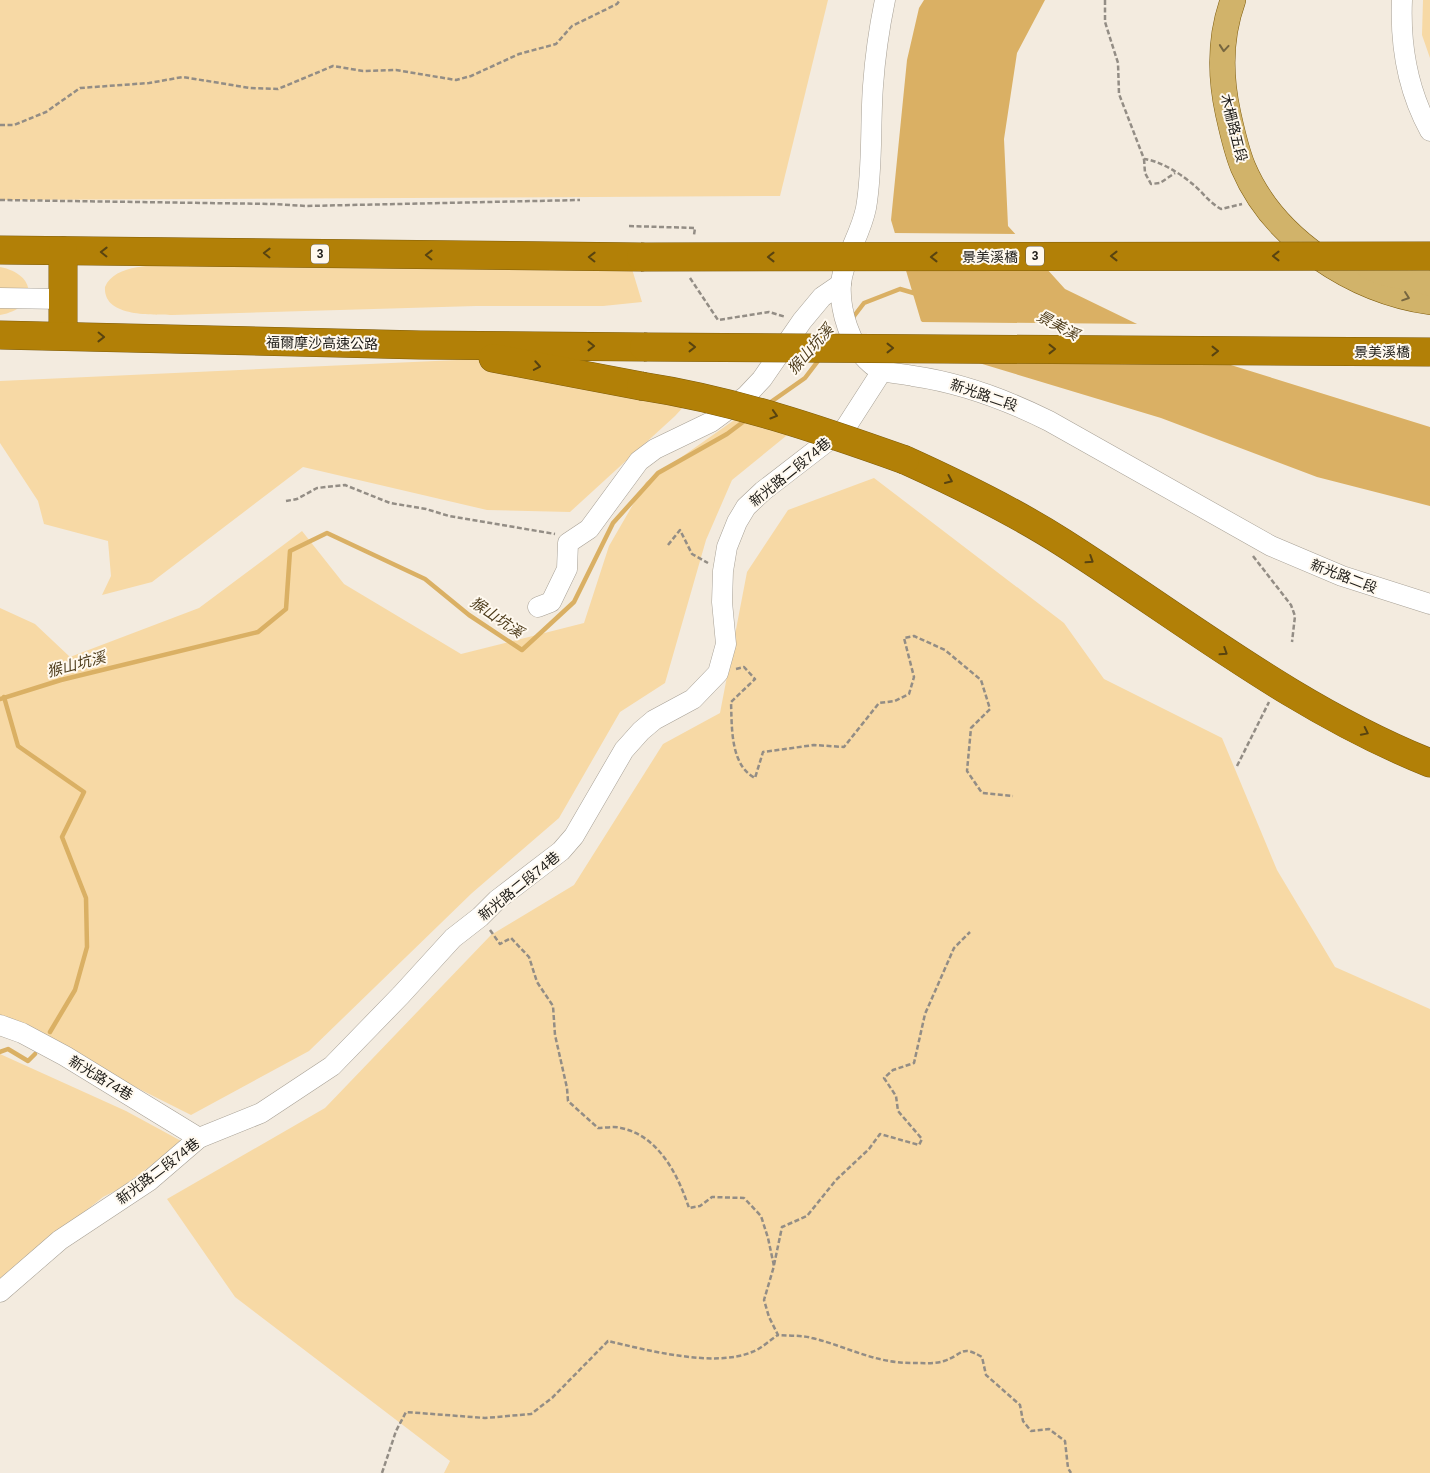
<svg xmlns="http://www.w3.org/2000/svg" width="1430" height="1473" viewBox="0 0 1430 1473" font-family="Helvetica,'Noto Sans TC',sans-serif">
	<rect width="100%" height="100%" fill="#f3ebdf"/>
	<!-- green -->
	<g fill="#f7d9a5">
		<polygon points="0,0 828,0 780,196 0,200"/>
		<polygon points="1423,0 1430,0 1430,58 1422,35"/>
		<path d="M178,264L632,269L642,302L603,306H476L172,315C153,314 103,318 105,287C115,263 156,266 178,264Z"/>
		<path d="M0,267C37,274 39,308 0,315Z"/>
		<polygon points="479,359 701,388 675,416 570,512 487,510 303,467 152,582 102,595 111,576 108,541 44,524 38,501 0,443 0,381"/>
		<polygon points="757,404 802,423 732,480 706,540 665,683 620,712 559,818 472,893 309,1051 191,1115 0,1019 0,608 35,624 70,657 199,608 302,531 344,584 461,654 584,623 609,546 646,482"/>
		<polygon points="874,478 1064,623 1104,679 1222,738 1277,870 1335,967 1430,1009 1430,1473 444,1473 450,1461 235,1297 167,1199 325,1108 491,935 574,885 663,744 720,713 747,572 788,510"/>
		<polygon points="0,1054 126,1111 183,1142 119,1189 103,1197 0,1279"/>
	</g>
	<!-- water -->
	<polygon fill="#dab064" points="924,0 1045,0 1017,53 1004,139 1008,226 1065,289 1205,357 1430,427 1430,506 1317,477 1161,418 979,363 921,321 891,220 907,60 919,8"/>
	<!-- pier -->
	<g fill="#f3ebdf">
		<polygon points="893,233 1019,234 1051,270 903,270"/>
		<polygon points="919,322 1142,324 1206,355 969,358"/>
	</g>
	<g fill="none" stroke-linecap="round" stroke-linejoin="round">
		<!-- stream -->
		<g stroke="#dab064" stroke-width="4.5">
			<polyline points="851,320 864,303 900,289 917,294"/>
			<polyline points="768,404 805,378 821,357"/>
			<polyline points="4,697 18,746 84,792 62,837 86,898 87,947 75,990 50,1032"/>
			<polyline points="0,699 61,680 258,632 286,609 290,551 327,533 425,579 469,615 522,650 574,602 613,523 658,473 727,434 747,419"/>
			<polyline points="0,1052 8,1049 28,1061 35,1054"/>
		</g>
		<defs>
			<g id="minor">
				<path d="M885,0C879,29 875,57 873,86C870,126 873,168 866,208C861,234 844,257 841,283C839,309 850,346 870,363C881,374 899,373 913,376C962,383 1005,399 1049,421L1271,546L1342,576L1430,604"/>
				<path d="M1402,0C1400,46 1408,91 1430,131"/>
				<polyline points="0,298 63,299"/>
				<polyline points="538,607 551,602 567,569 568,543 589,529 639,461 655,449 711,422 746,396 762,379 802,321 822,297 841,284"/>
				<polyline points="0,1025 22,1033 65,1056 199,1138"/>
				<polyline points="0,1292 60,1240 149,1181 199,1138 261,1113 332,1066 401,995 453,938 480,917 497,900 561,851 574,836 624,750 641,731 654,720 693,699 718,673 726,644 722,602 723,571 727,547 737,522 746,507 763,491 846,427 882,371"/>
			</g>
			<g id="major">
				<path d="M1233,0C1220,36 1220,76 1228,113C1232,131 1236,150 1243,167C1274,240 1354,291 1430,302"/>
				<polyline points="1368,266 1381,272 1430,283"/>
			</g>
			<g id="highway">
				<polyline points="0,250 641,257"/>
				<polyline points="63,251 63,336"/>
				<polyline points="0,335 420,345 644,347"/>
				<polyline points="493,358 641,386"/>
				<path d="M905,460C958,484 1012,510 1062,542C1183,619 1295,709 1430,763"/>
			</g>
		</defs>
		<!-- minor casing -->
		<use href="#minor" stroke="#a7a095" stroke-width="21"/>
		<!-- major casing -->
		<use href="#major" stroke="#7e5c0c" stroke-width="26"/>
		<!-- highway casing -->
		<use href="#highway" stroke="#7e5c0c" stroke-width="29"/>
		<!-- path -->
		<g stroke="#938d85" stroke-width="2.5" stroke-dasharray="5 2.5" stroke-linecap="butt">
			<path d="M1105,0V22L1118,63L1119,94L1144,159C1161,161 1181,174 1195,186C1204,194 1210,203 1221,209L1242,204"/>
			<polyline points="0,125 14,125 46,112 80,88 149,83 183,77 250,88 278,89 333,66 363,71 396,70 456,80 471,76 519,54 556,44 572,26 617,4 620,0"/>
			<polyline points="1144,159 1145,173 1151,184 1160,183 1175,173"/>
			<polyline points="0,200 274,204 306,206 580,200"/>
			<polyline points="629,226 695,228 694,235"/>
			<polyline points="690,278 718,320 769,312 786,317"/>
			<polyline points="286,501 297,499 317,488 345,485 390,503 426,509 449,516 555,534"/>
			<polyline points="668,545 680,530 692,554 708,563"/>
			<polyline points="1253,556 1291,605 1295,616 1292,642"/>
			<path d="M736,669L744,667L755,679L731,702C732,727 730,765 755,778L763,752L814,745L844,747L879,703L895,701L909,694L914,677L904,638L914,636L945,650L981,680L990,709L971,728L967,771L982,793L1013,796"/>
			<polyline points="1237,766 1269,702"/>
			<path d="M490,930L500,944L511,938L529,957L537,982L553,1006L555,1035L567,1088L568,1101L598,1128C605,1128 614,1126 621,1128C659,1136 678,1175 689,1208L700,1206L712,1197L744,1198L761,1216L768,1238L774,1266L764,1300L769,1317L778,1335C789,1336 802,1335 812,1338C849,1347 873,1363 913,1363C922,1363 935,1364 944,1361C963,1355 960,1344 982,1357L986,1375L1020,1405L1023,1421L1031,1431L1049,1429L1065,1441L1068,1468L1071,1473"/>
			<polyline points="774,1265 782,1227 807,1216 836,1180 869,1149 880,1134 919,1145 922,1139 898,1111 896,1096 884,1078 893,1070 914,1063 925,1014 954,948 970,932"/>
			<path d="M382,1473L396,1431L406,1412L485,1418L531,1414L552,1398L608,1341C646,1350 715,1368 752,1352C761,1349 770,1340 778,1335"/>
		</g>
		<!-- minor -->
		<use href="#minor" stroke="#fff" stroke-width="20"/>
		<!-- major -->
		<use href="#major" stroke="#d1b36a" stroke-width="25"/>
		<!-- highway -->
		<use href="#highway" stroke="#b28007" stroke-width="28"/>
		<defs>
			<g id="highway-bridge">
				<polyline points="641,257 1430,256"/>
				<polyline points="644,347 1430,352"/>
				<path d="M641,386C733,400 818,429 905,460"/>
			</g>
		</defs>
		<!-- highway-bridge casing -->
		<use href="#highway-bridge" stroke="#7e5c0c" stroke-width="29" stroke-linecap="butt"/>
		<!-- highway-bridge -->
		<use href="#highway-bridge" stroke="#b28007" stroke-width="28"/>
	</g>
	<!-- one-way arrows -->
	<defs><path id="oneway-chevron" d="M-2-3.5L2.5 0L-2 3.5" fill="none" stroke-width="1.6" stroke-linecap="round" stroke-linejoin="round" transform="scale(1.25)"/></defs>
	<g stroke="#766640">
		<use href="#oneway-chevron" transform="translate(1224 48) rotate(95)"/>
		<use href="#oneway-chevron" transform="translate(1406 297) rotate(19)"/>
	</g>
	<g stroke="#584310">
		<use href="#oneway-chevron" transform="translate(104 252) rotate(-179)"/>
		<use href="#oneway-chevron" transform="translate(267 253) rotate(-179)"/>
		<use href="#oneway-chevron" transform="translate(429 255) rotate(-179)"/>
		<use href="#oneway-chevron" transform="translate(1114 256) rotate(180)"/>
		<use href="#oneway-chevron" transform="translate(1276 256) rotate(180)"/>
		<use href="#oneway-chevron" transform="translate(592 257) rotate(-179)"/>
		<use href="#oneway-chevron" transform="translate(771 257) rotate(180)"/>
		<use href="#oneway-chevron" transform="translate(934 257) rotate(180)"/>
		<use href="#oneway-chevron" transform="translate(101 337) rotate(1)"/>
		<use href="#oneway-chevron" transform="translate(591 346)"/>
		<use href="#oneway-chevron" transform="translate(692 347)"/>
		<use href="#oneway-chevron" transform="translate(890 348)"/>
		<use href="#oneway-chevron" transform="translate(1052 349)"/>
		<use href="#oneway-chevron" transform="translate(1215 351)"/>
		<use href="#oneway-chevron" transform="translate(537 366) rotate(10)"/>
		<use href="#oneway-chevron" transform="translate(774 415) rotate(17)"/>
		<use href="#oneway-chevron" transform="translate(949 480) rotate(24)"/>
		<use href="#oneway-chevron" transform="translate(1090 560) rotate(33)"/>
		<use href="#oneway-chevron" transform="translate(1224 652) rotate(33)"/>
		<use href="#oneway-chevron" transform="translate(1365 732) rotate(26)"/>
	</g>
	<g text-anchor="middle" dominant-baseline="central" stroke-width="4" stroke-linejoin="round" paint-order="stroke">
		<!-- shield labels -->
		<g fill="#fff9ef" stroke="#605d57" stroke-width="1">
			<rect x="311" y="244.5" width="18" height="19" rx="4"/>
			<rect x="1026" y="246.5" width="18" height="19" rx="4"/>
		</g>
		<g font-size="12" font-weight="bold" fill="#1c1a16">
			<text x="320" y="254">3</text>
			<text x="1035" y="256">3</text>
		</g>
		<!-- street labels -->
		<g font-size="14" fill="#1c1a16" stroke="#fff9ef">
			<text transform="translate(1234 128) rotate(76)">木柵路五段</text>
			<text x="990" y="257">景美溪橋</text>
			<text transform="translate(322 343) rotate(1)">福爾摩沙高速公路</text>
			<text x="1382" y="352">景美溪橋</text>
			<text transform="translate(984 395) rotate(19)">新光路二段</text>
			<text transform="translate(790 472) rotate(-39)">新光路二段74巷</text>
			<text transform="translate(1344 576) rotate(21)">新光路二段</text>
			<text transform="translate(519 886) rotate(-39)">新光路二段74巷</text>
			<text transform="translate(101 1078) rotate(31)">新光路74巷</text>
			<text transform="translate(158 1171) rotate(-37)">新光路二段74巷</text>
		</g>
		<!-- water labels -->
		<g font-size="15" font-style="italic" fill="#4d3b1a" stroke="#fff9ef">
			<text transform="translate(1058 325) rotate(28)">景美溪</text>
			<text transform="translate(810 349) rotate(-49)">猴山坑溪</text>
			<text transform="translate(497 617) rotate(34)">猴山坑溪</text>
			<text transform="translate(76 664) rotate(-15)">猴山坑溪</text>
		</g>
	</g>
</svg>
